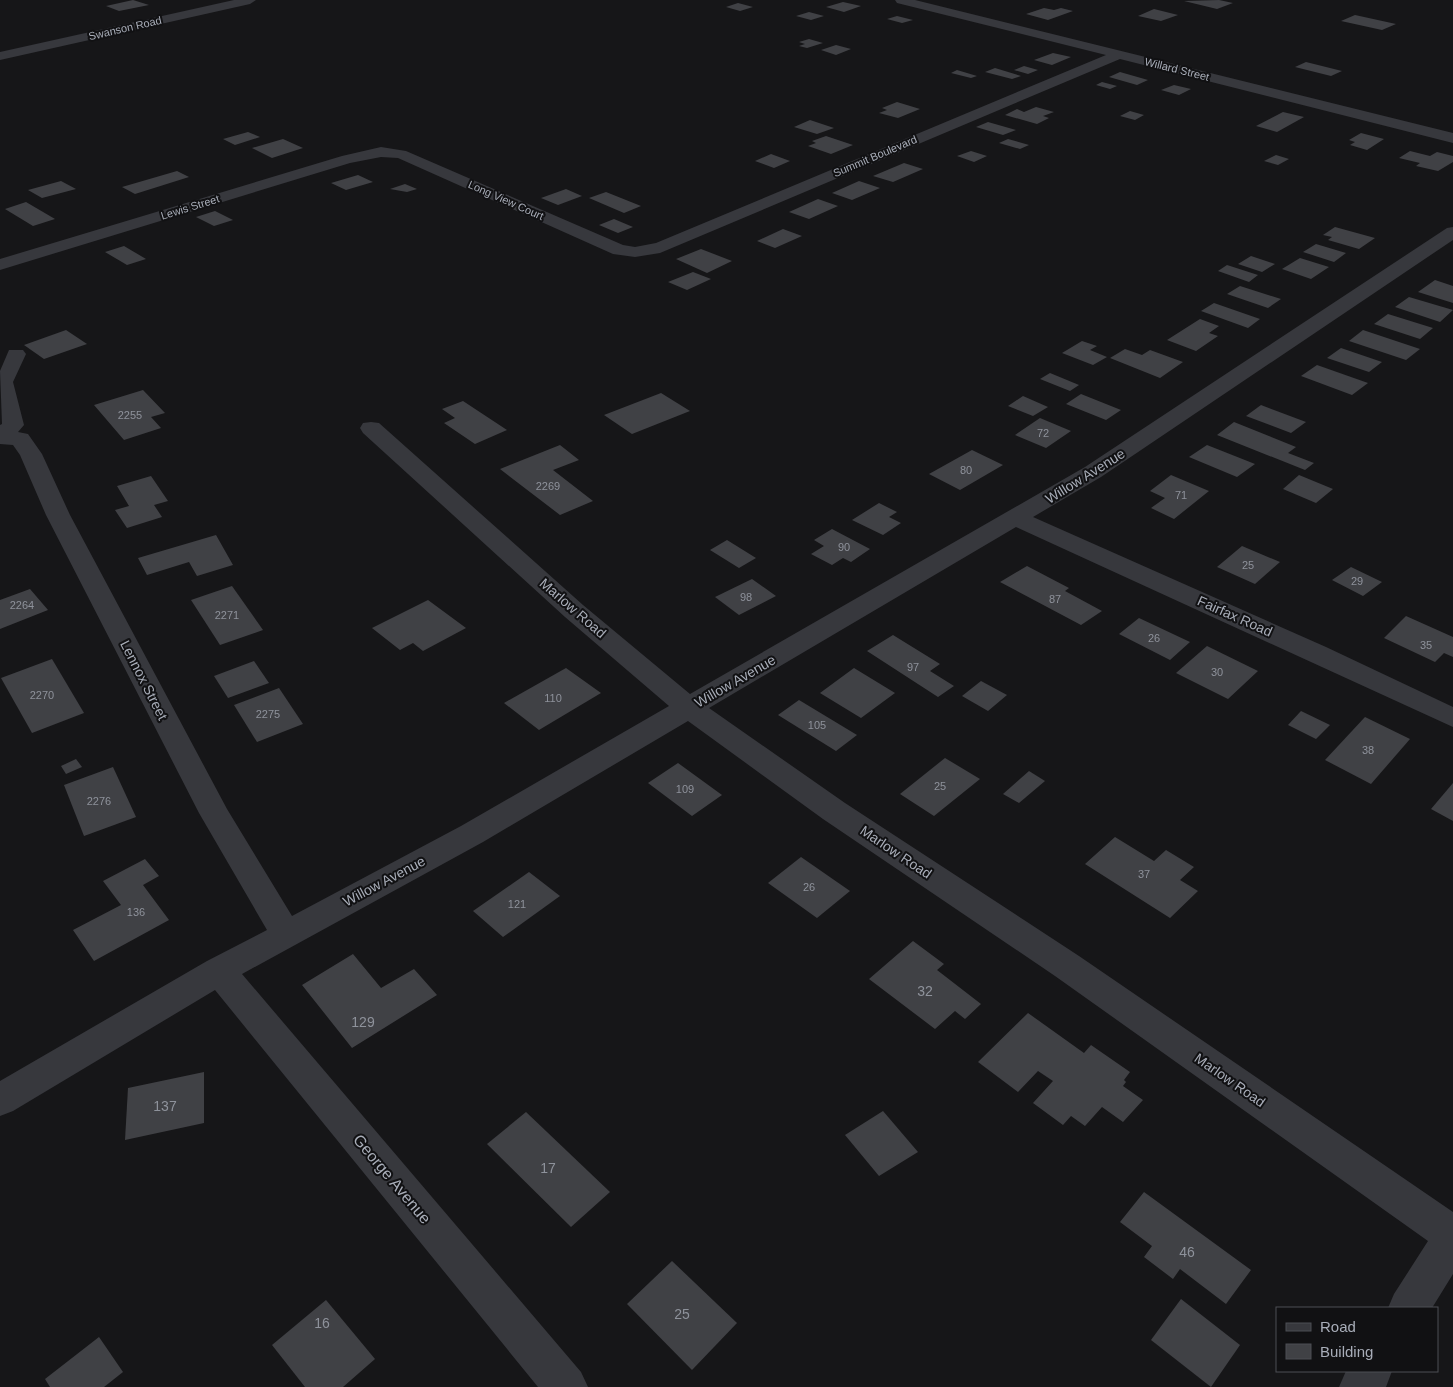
<svg xmlns="http://www.w3.org/2000/svg" width="1453" height="1387" viewBox="0 0 1453 1387" font-family="Helvetica,sans-serif">
	<rect width="100%" height="100%" fill="#161618"/>
	<!-- building -->
	<g fill="#404145">
		<polygon points="133,0 149,5 119,11 106,6"/>
		<polygon points="1219,0 1233,3 1217,9 1184,1"/>
		<polygon points="843,2 861,6 844,12 826,7"/>
		<polygon points="738,3 753,7 740,11 726,7"/>
		<polygon points="1044,8 1054,10 1061,8 1073,11 1048,20 1026,14"/>
		<polygon points="1154,9 1178,15 1161,21 1138,16"/>
		<polygon points="809,12 824,16 811,20 796,16"/>
		<polygon points="1355,15 1396,24 1382,30 1341,21"/>
		<polygon points="897,16 913,20 902,23 887,19"/>
		<polygon points="809,39 823,43 807,48 799,46 805,44 799,42"/>
		<polygon points="836,45 851,49 836,55 821,50"/>
		<polygon points="1053,53 1071,57 1052,65 1034,60"/>
		<polygon points="1306,62 1342,71 1331,76 1295,67"/>
		<polygon points="1024,66 1038,70 1028,74 1014,70"/>
		<polygon points="995,68 1021,76 1012,79 985,72"/>
		<polygon points="957,70 977,76 971,78 951,73"/>
		<polygon points="1120,72 1148,80 1137,85 1109,77"/>
		<polygon points="1102,82 1117,86 1110,89 1096,85"/>
		<polygon points="1174,85 1191,89 1179,95 1161,90"/>
		<polygon points="897,102 920,109 898,118 879,113 887,110 882,108"/>
		<polygon points="1036,107 1054,112 1043,116 1049,118 1037,124 1005,115 1017,109 1024,112"/>
		<polygon points="1130,111 1144,115 1135,120 1120,116"/>
		<polygon points="1283,112 1304,117 1277,132 1256,126"/>
		<polygon points="810,120 834,128 817,134 794,127"/>
		<polygon points="988,122 1016,130 1003,135 976,127"/>
		<polygon points="248,132 260,137 235,145 223,139"/>
		<polygon points="1361,133 1384,139 1367,150 1350,145 1355,142 1349,140"/>
		<polygon points="826,136 853,145 831,154 808,146 816,143 812,141"/>
		<polygon points="283,139 303,148 272,158 252,148"/>
		<polygon points="1008,139 1029,145 1020,149 999,143"/>
		<polygon points="971,151 987,156 974,162 957,156"/>
		<polygon points="1410,151 1430,156 1437,152 1453,156 1453,162 1438,171 1416,166 1420,163 1399,158"/>
		<polygon points="771,154 790,161 774,168 755,161"/>
		<polygon points="1276,155 1289,159 1278,165 1264,161"/>
		<polygon points="904,163 923,169 893,182 873,176"/>
		<polygon points="177,171 189,177 135,194 122,187"/>
		<polygon points="358,175 373,182 346,190 331,183"/>
		<polygon points="61,181 76,189 42,198 28,190"/>
		<polygon points="859,181 880,188 852,200 832,193"/>
		<polygon points="405,184 417,189 407,192 390,189"/>
		<polygon points="566,189 582,196 558,205 541,198"/>
		<polygon points="606,192 641,206 624,213 589,198"/>
		<polygon points="818,199 838,206 809,219 789,212"/>
		<polygon points="26,202 55,219 33,226 5,209"/>
		<polygon points="215,211 233,220 214,226 196,217"/>
		<polygon points="614,219 633,227 618,233 599,225"/>
		<polygon points="1335,227 1375,238 1359,249 1328,240 1332,237 1323,235"/>
		<polygon points="783,229 802,236 775,248 757,241"/>
		<polygon points="1316,244 1346,253 1334,262 1303,252"/>
		<polygon points="124,246 146,259 127,265 105,252"/>
		<polygon points="701,249 732,261 707,273 676,259"/>
		<polygon points="1251,256 1275,264 1262,272 1238,264"/>
		<polygon points="1300,258 1329,267 1311,279 1282,269"/>
		<polygon points="1227,265 1258,275 1249,282 1218,271"/>
		<polygon points="693,272 711,279 687,290 668,282"/>
		<polygon points="1435,280 1453,286 1453,303 1418,292"/>
		<polygon points="1240,286 1281,299 1268,308 1227,294"/>
		<polygon points="1409,297 1453,310 1440,322 1395,307"/>
		<polygon points="1214,303 1260,319 1248,328 1201,311"/>
		<polygon points="1388,314 1433,328 1420,339 1374,324"/>
		<polygon points="1200,319 1219,326 1209,333 1218,336 1196,351 1167,340"/>
		<polygon points="66,330 87,344 44,359 24,345"/>
		<polygon points="1363,330 1420,349 1406,360 1349,341"/>
		<polygon points="1082,341 1097,346 1090,350 1107,357 1093,365 1062,353"/>
		<polygon points="1341,348 1382,362 1369,372 1327,358"/>
		<polygon points="1125,349 1142,355 1150,350 1183,362 1160,378 1110,358"/>
		<polygon points="1317,365 1368,383 1352,395 1301,376"/>
		<polygon points="1050,373 1079,385 1070,391 1040,379"/>
		<polygon points="143,390 165,413 151,417 161,428 124,440 94,405"/>
		<polygon points="661,393 690,411 632,434 604,415"/>
		<polygon points="1081,394 1121,410 1106,420 1066,404"/>
		<polygon points="1023,396 1048,407 1033,416 1008,406"/>
		<polygon points="463,401 507,430 475,444 444,423 455,418 442,409"/>
		<polygon points="1261,405 1306,422 1291,433 1246,416"/>
		<polygon points="1040,418 1071,431 1046,448 1015,435"/>
		<polygon points="1234,422 1296,447 1288,453 1314,463 1305,470 1217,435"/>
		<polygon points="560,445 579,460 553,470 593,501 560,515 500,469"/>
		<polygon points="1207,445 1255,464 1237,477 1189,457"/>
		<polygon points="972,450 1003,465 960,490 929,474"/>
		<polygon points="1171,475 1209,491 1174,519 1151,508 1165,498 1150,491"/>
		<polygon points="1299,475 1333,489 1316,503 1283,489"/>
		<polygon points="151,476 168,501 154,505 162,517 127,528 115,510 129,506 117,486"/>
		<polygon points="879,503 897,512 889,517 901,523 883,535 852,520"/>
		<polygon points="832,529 870,549 851,562 843,558 832,565 811,554 824,546 814,540"/>
		<polygon points="216,535 233,565 197,576 189,562 147,575 138,558"/>
		<polygon points="727,540 756,558 739,568 710,550"/>
		<polygon points="1242,546 1280,562 1255,584 1217,567"/>
		<polygon points="1027,566 1069,588 1065,591 1102,611 1081,625 1000,582"/>
		<polygon points="1351,567 1382,582 1363,596 1332,580"/>
		<polygon points="752,579 776,596 739,615 715,597"/>
		<polygon points="232,586 263,630 220,645 191,600"/>
		<polygon points="30,589 48,610 0,629 0,600"/>
		<polygon points="428,600 466,628 423,651 413,643 400,650 372,628"/>
		<polygon points="1406,616 1453,637 1453,657 1444,653 1435,662 1384,638"/>
		<polygon points="1139,618 1190,642 1170,660 1119,634"/>
		<polygon points="893,635 940,664 930,671 954,686 938,697 867,651"/>
		<polygon points="1207,646 1258,671 1228,699 1176,673"/>
		<polygon points="52,659 84,713 32,733 1,678"/>
		<polygon points="254,661 269,683 228,698 214,676"/>
		<polygon points="566,668 601,693 539,730 504,703"/>
		<polygon points="854,668 895,693 861,718 820,693"/>
		<polygon points="981,681 1007,695 988,711 962,696"/>
		<polygon points="279,688 303,724 257,742 234,705"/>
		<polygon points="799,700 857,735 836,751 778,715"/>
		<polygon points="1301,711 1330,725 1316,739 1288,725"/>
		<polygon points="1365,717 1410,739 1371,784 1325,760"/>
		<polygon points="945,758 980,779 934,816 900,794"/>
		<polygon points="76,759 82,767 66,774 61,766"/>
		<polygon points="678,763 722,795 692,816 648,783"/>
		<polygon points="113,767 136,817 84,836 64,785"/>
		<polygon points="1029,771 1045,781 1019,803 1003,794"/>
		<polygon points="1453,783 1453,821 1431,809"/>
		<polygon points="1115,837 1154,861 1166,850 1194,867 1180,880 1198,891 1170,918 1085,864"/>
		<polygon points="801,857 850,891 817,918 768,883"/>
		<polygon points="145,859 159,876 143,885 169,920 94,961 73,930 121,905 103,881"/>
		<polygon points="529,872 560,896 503,937 473,911"/>
		<polygon points="913,941 944,964 937,970 981,1004 965,1019 955,1011 935,1029 869,979"/>
		<polygon points="353,954 381,988 414,969 437,995 352,1048 302,985"/>
		<polygon points="1028,1013 1084,1053 1091,1045 1130,1072 1124,1080 1126,1082 1123,1086 1143,1100 1123,1122 1102,1107 1085,1126 1071,1116 1063,1125 1033,1103 1053,1081 1038,1071 1018,1092 978,1062"/>
		<polygon points="204,1072 204,1123 125,1140 128,1088"/>
		<polygon points="883,1111 918,1152 879,1176 845,1135"/>
		<polygon points="526,1112 610,1192 571,1227 487,1144"/>
		<polygon points="1144,1192 1251,1270 1226,1304 1180,1269 1173,1279 1144,1257 1152,1246 1120,1222"/>
		<polygon points="672,1261 737,1323 692,1370 627,1304"/>
		<polygon points="1181,1299 1240,1345 1211,1387 1151,1340"/>
		<polygon points="326,1300 375,1359 343,1387 305,1387 272,1345"/>
		<polygon points="99,1337 123,1372 104,1387 50,1387 45,1379"/>
	</g>
	<g fill="none" stroke-linecap="round" stroke-linejoin="round">
		<!-- minor -->
		<g fill="#37383d" fill-rule="evenodd">
			<polygon points="234,0 256,0 250,4 0,60 0,52"/>
			<polygon points="895,0 915,0 1453,133 1453,143 1120,59 660,253 635,257 613,254 398,158 381,157 350,163 0,270 0,259 342,156 381,147 406,151 623,245 635,247 656,243 1106,55 897,3"/>
			<polygon points="1453,227 1453,240 1101,477 1033,517 1326,647 1453,707 1453,727 1016,527 709,708 845,803 1079,956 1453,1212 1453,1274 1432,1308 1388,1308 1394,1294 1428,1241 1055,976 823,819 688,721 483,842 242,974 581,1372 588,1387 538,1387 215,990 13,1111 0,1116 0,1081 207,961 267,930 199,813 46,515 20,455 13,445 0,444 0,425 2,424 0,371 9,350 23,350 26,354 13,382 24,425 18,432 28,434 42,454 70,515 227,809 292,916 461,826 669,706 565,617 363,433 360,428 363,423 371,422 379,423 583,605 690,694 1085,467 1447,228"/>
			<polygon points="1346,1371 1392,1371 1386,1387 1339,1387"/>
		</g>
	</g>
	<g text-anchor="middle" dominant-baseline="central" stroke-width="4" stroke-linejoin="round" paint-order="stroke">
		<!-- far-street labels -->
		<g font-size="11" fill="#a8adb8" stroke="#111113">
			<text transform="translate(125 28) rotate(-13)">Swanson Road</text>
			<text transform="translate(1177 69) rotate(14)">Willard Street</text>
			<text transform="translate(875 156) rotate(-23)">Summit Boulevard</text>
			<text transform="translate(506 200) rotate(24)">Long View Court</text>
			<text transform="translate(190 207) rotate(-17)">Lewis Street</text>
		</g>
		<!-- number labels -->
		<g font-size="11" fill="#8e929b">
			<text x="130" y="415">2255</text>
			<text x="1043" y="433">72</text>
			<text x="966" y="470">80</text>
			<text x="548" y="486">2269</text>
			<text x="1181" y="495">71</text>
			<text x="844" y="547">90</text>
			<text x="1248" y="565">25</text>
			<text x="1357" y="581">29</text>
			<text x="746" y="597">98</text>
			<text x="1055" y="599">87</text>
			<text x="22" y="605">2264</text>
			<text x="227" y="615">2271</text>
			<text x="1154" y="638">26</text>
			<text x="1426" y="645">35</text>
			<text x="913" y="667">97</text>
			<text x="1217" y="672">30</text>
			<text x="42" y="695">2270</text>
			<text x="553" y="698">110</text>
			<text x="268" y="714">2275</text>
			<text x="817" y="725">105</text>
			<text x="1368" y="750">38</text>
			<text x="940" y="786">25</text>
			<text x="685" y="789">109</text>
			<text x="99" y="801">2276</text>
			<text x="1144" y="874">37</text>
			<text x="809" y="887">26</text>
			<text x="517" y="904">121</text>
			<text x="136" y="912">136</text>
		</g>
		<!-- street labels -->
		<g font-size="14" fill="#a8adb8" stroke="#111113">
			<text transform="translate(1085 476) rotate(-32)">Willow Avenue</text>
			<text transform="translate(573 608) rotate(41)">Marlow Road</text>
			<text transform="translate(1235 616) rotate(24)">Fairfax Road</text>
			<text transform="translate(144 680) rotate(63)">Lennox Street</text>
			<text transform="translate(735 681) rotate(-30)">Willow Avenue</text>
			<text transform="translate(896 852) rotate(34)">Marlow Road</text>
			<text transform="translate(384 881) rotate(-28)">Willow Avenue</text>
			<text transform="translate(1230 1080) rotate(35)">Marlow Road</text>
		</g>
		<!-- near-number labels -->
		<g font-size="14" fill="#8e929b">
			<text x="925" y="991">32</text>
			<text x="363" y="1022">129</text>
			<text x="165" y="1106">137</text>
			<text x="548" y="1168">17</text>
			<text x="1187" y="1252">46</text>
			<text x="682" y="1314">25</text>
			<text x="322" y="1323">16</text>
		</g>
		<!-- near-street labels -->
		<g font-size="16" fill="#a8adb8" stroke="#111113">
			<text transform="translate(392 1179) rotate(50)">George Avenue</text>
		</g>
	</g>
	<!-- legend -->
	<rect x="1276" y="1307" width="162" height="65" fill="#111113" stroke="#4d4f55"/>
	<rect x="1286" y="1323" width="25" height="8" fill="#37383d" stroke="#4d4f55"/>
	<text x="1320" y="1332" font-size="15" fill="#a8adb8">Road</text>
	<rect x="1286" y="1344" width="25" height="15" fill="#404145" stroke="#4d4f55"/>
	<text x="1320" y="1357" font-size="15" fill="#a8adb8">Building</text>
</svg>
